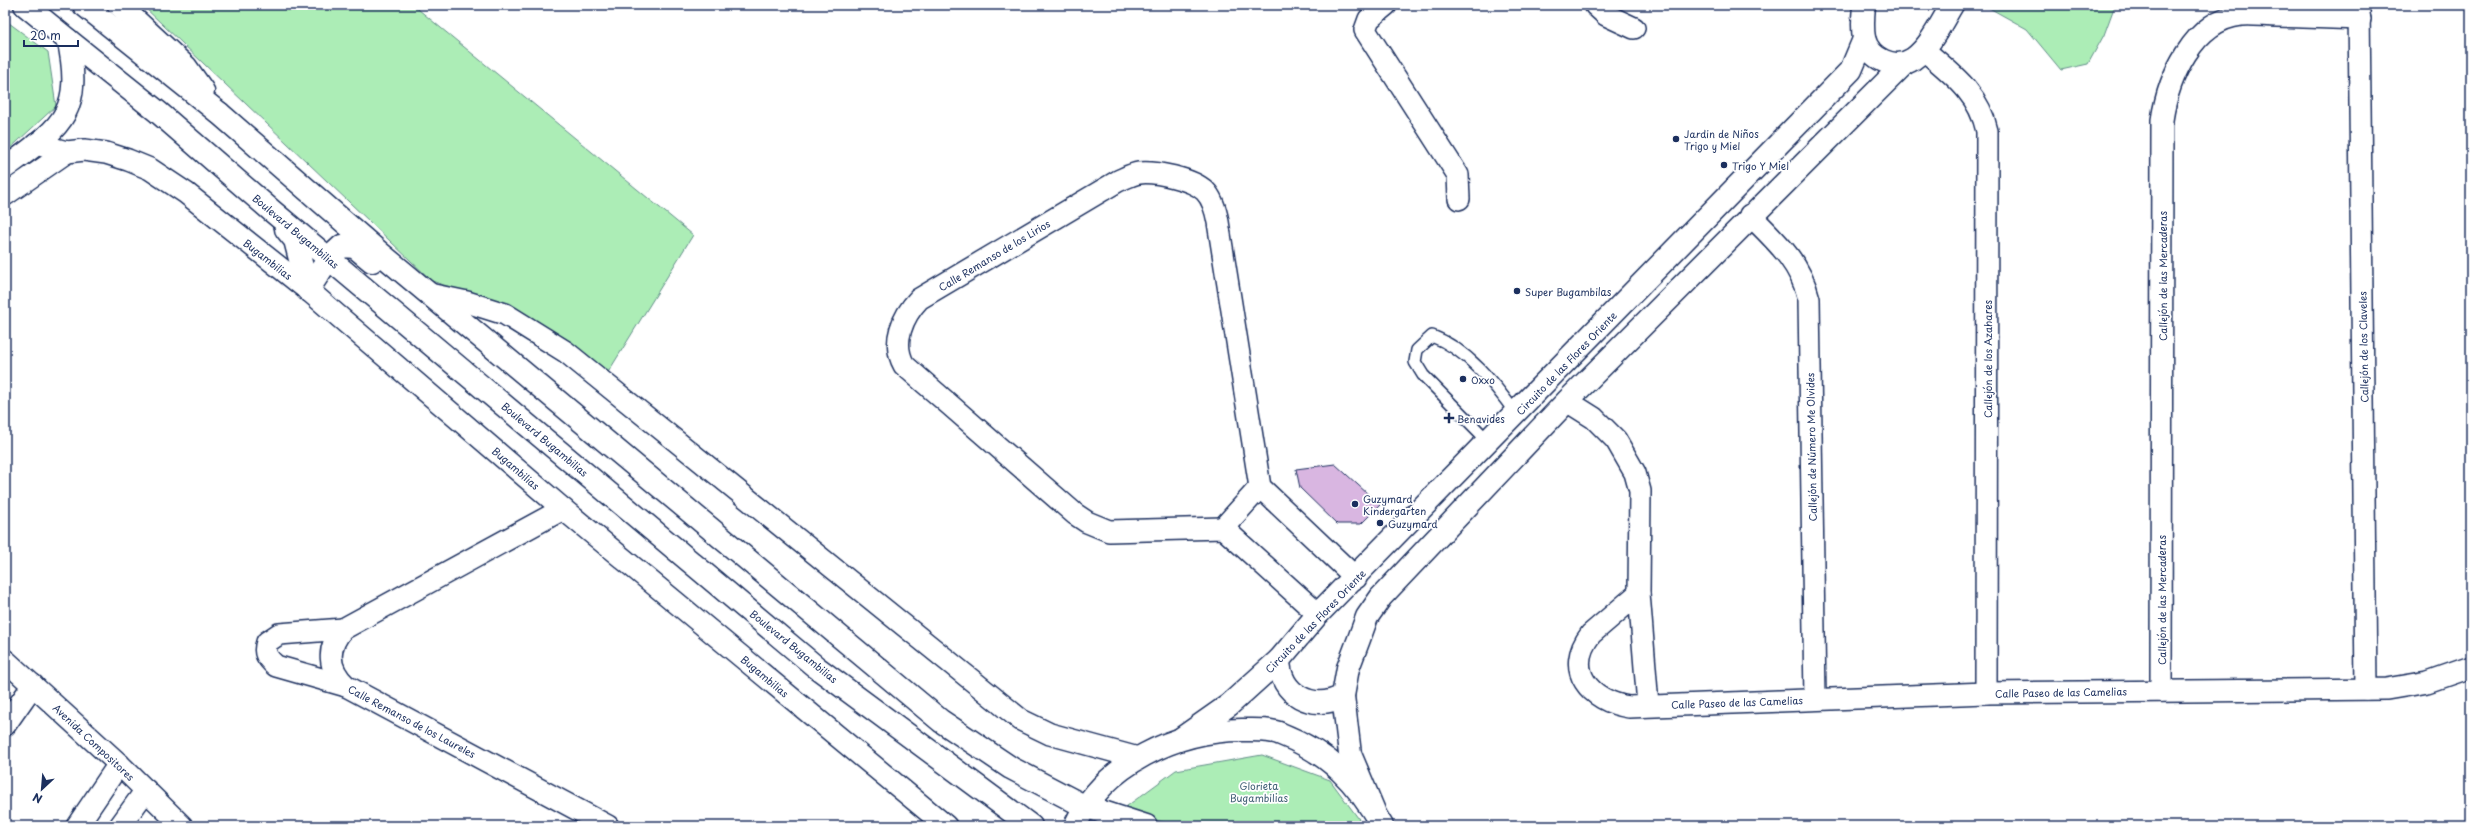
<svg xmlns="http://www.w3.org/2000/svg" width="2476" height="831" viewBox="0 0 2476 831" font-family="'Playpen Sans',sans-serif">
	<rect width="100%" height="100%" fill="#fff"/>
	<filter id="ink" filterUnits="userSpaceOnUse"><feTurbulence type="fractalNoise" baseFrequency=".025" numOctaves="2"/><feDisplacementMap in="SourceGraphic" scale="8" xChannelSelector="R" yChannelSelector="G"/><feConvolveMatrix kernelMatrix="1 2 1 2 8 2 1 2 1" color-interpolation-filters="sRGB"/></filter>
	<g filter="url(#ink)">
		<!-- green -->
		<g fill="#acedb6" stroke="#648e8a">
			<polygon points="142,5 413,5 693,235 607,374 517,310 432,281"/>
			<polygon points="1984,5 2115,5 2104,35 2088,64 2061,70 2027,29"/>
			<polygon points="5,20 48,52 56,106 5,153"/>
			<polygon points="1262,755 1330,780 1364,826 1175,826 1123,809 1176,770"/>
		</g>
		<!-- building -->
		<polygon fill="#d9b6e1" stroke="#1b2f5e" points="1335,464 1380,505 1361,524 1337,524 1300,488 1296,469"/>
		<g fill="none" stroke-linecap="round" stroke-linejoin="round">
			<defs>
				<path id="lane" d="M1489,442L1423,375L1415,362L1417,350L1432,336C1467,349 1495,384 1516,414"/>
				<g id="street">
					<polyline points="1386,5 1369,19 1365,30 1458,175 1459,199"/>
					<polyline points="1595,5 1606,15 1634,28"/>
					<polyline points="2359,6 2366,689"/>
					<path d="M1924,50C1952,74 1979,93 1987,131L1986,693"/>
					<polyline points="36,144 67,152 84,150 106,153 128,160 150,169 186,193 308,290 563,509 946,826"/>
					<path d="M5,168C60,127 84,115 68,40"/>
					<polyline points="5,195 67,152"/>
					<path d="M1750,215C1776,241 1800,262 1809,299L1815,699"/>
					<polyline points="429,294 467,302 505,314 566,352 1021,720 1050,734 1138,758"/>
					<polyline points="1567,401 1594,418 1616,440 1635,473 1640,491 1639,593 1648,705"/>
					<path d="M563,509L343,629C326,648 328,669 346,686L608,826"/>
					<polyline points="1223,528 1260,487"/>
					<path d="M1639,593L1591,634C1563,670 1590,701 1629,707L1986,693L2387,689L2428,682L2471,667"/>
					<path d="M1318,614L1223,528L1109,531L1087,522L1075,514L904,365C891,342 903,316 919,299L1118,181C1125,178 1132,174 1139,173C1155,171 1193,179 1205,191C1213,199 1216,211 1218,222L1260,487L1356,578"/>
					<path d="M343,629L279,634L267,642C263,653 267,658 276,666L346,686"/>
					<polyline points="5,660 119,764 182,826"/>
					<path d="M2161,691L2162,120C2168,79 2193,20 2241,15C2252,14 2266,16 2277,16C2305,17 2332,18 2360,19"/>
					<polyline points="5,725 33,685"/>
					<polyline points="77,826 119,764"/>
					<polyline points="120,826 146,790"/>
				</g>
				<g id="secondary">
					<path d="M1864,5C1863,16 1862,27 1864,38C1869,59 1895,71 1913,59C1930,47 1941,23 1952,5"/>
					<polyline points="68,40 158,112 272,211 816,667 1031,826"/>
					<polyline points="219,113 380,253 941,721 1011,768 1084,806 1146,826"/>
					<polyline points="286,229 295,240 308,290"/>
					<polyline points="308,290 329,258 342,246 355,247 372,261"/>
					<path d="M1279,660C1280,695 1313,712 1343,696"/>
					<polyline points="1182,738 1229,705 1279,660 1318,614 1851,70 1864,39"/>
					<polyline points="1374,811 1350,754 1343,696 1348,668 1359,639 1367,617 1381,597 1567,401 1904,64"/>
					<path d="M1075,826C1103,764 1177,730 1242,730C1254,730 1270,729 1281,734C1329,753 1357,782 1382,826"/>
				</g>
				<g id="highway">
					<polyline points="25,5 68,40"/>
					<polyline points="84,5 219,113"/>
					<polyline points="119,5 186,67 203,91"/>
				</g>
			</defs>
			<!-- lane casing -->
			<use href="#lane" stroke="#1b2f5e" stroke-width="14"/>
			<!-- street casing -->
			<use href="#street" stroke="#1b2f5e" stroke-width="24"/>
			<!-- secondary casing -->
			<use href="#secondary" stroke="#1b2f5e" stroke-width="25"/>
			<!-- highway casing -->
			<use href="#highway" stroke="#1b2f5e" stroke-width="25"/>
			<!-- lane -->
			<use href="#lane" stroke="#fff" stroke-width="11"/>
			<!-- street -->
			<use href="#street" stroke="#fff" stroke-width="21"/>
			<!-- secondary -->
			<use href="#secondary" stroke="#fff" stroke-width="22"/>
			<!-- highway -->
			<use href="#highway" stroke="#fff" stroke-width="22"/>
		</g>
	</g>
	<!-- markers -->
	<g fill="#1b2f5e" stroke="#fff" stroke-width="1.5">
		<circle cx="1676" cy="139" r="4"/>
		<circle cx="1724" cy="165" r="4"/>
		<circle cx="1517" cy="291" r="4"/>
		<circle cx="1463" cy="379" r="4"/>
		<path d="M1447 412h4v4h4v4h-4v4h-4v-4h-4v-4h4z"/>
		<circle cx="1355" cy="504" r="4"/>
		<circle cx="1380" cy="523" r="4"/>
	</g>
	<g text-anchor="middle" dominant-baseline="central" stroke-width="3.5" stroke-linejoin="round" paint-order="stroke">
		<!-- poi labels -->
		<g font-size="10" fill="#1b2f5e" stroke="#fff" text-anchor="start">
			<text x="1684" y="133">Jardin de Niños<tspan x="1684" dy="12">Trigo y Miel</tspan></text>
			<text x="1732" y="165">Trigo Y Miel</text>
			<text x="1525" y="291">Super Bugambilas</text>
			<text x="1471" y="379">Oxxo</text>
			<text x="1457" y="418">Benavides</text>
			<text x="1363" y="498">Guzymard<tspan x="1363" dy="12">Kindergarten</tspan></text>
			<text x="1388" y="523">Guzymard</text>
		</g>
		<!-- street labels -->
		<g font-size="10" fill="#1b2f5e" stroke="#fff">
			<text transform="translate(296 231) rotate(40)">Boulevard Bugambilias</text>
			<text transform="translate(994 255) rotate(-31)">Calle Remanso de los Lirios</text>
			<text transform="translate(268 259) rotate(38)">Bugambilias</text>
			<text transform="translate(2162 276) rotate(-90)">Callejón de las Mercaderas</text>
			<text transform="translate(2363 347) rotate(-91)">Callejón de los Claveles</text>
			<text transform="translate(1987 359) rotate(-90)">Callejón de los Azahares</text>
			<text transform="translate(1566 363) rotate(-46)">Circuito de las Flores Oriente</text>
			<text transform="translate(545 439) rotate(40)">Boulevard Bugambilias</text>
			<text transform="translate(1811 447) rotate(-91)">Callejón de Número Me Olvides</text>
			<text transform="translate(516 468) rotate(41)">Bugambilias</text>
			<text transform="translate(2161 600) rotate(-90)">Callejón de las Mercaderas</text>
			<text transform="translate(1315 621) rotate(-46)">Circuito de las Flores Oriente</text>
			<text transform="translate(794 646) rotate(39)">Boulevard Bugambilias</text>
			<text transform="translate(765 676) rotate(40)">Bugambilias</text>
			<text transform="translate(2061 692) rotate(-1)">Calle Paseo de las Camelias</text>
			<text transform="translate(1737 702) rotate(-2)">Calle Paseo de las Camelias</text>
			<text transform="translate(412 721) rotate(28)">Calle Remanso de los Laureles</text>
			<text transform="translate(94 742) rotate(43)">Avenida Compositores</text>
		</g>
		<!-- park labels -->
		<g font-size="10" fill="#3f5e74" stroke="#fff">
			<text x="1259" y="785">Glorieta<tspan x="1259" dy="12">Bugambilias</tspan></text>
		</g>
	</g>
	<!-- margin -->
	<rect width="2476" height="831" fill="none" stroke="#fff" stroke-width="20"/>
	<rect x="10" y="10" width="2456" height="811" fill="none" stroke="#1b2f5e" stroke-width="1.5" filter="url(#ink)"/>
	<!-- north arrow -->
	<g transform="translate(42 789) rotate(206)" stroke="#ffffff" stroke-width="3" paint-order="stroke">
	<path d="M0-3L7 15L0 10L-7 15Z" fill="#1b2f5e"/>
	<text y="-6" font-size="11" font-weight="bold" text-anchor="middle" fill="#1b2f5e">N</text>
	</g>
	<!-- scale -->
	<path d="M24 40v6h54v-6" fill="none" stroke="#1b2f5e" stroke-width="2"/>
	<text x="30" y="40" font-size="12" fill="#1b2f5e" stroke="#ffffff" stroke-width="3" paint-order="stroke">20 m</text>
</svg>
